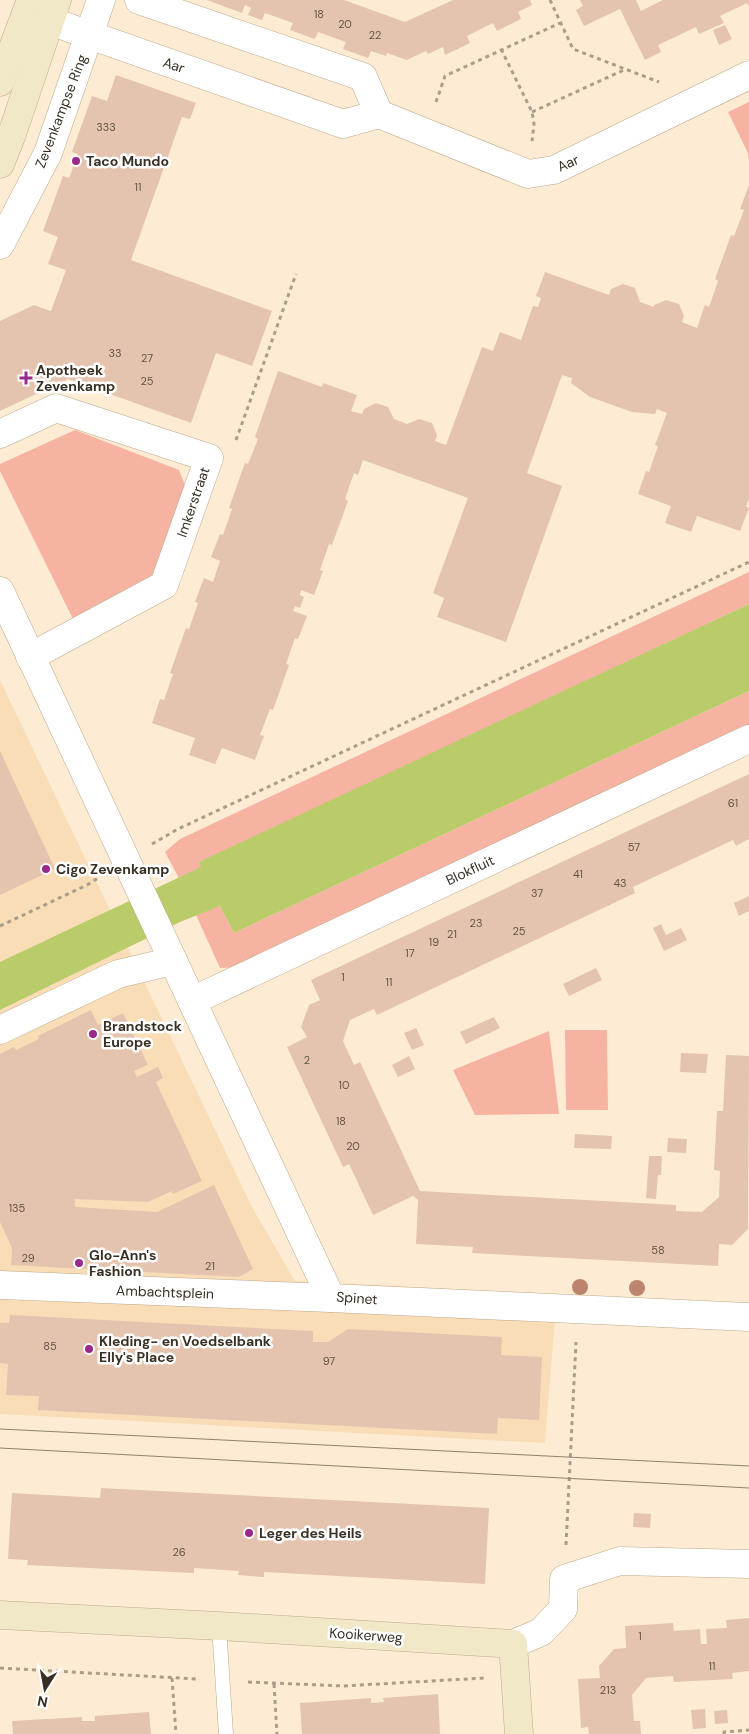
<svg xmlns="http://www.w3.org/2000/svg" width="749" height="1734" viewBox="0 0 749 1734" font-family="'DM Sans',sans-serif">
	<rect width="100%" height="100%" fill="#fdecd3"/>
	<!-- built -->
	<polygon fill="#f8ddb7" points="0,680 252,1207 295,1281 557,1294 545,1443 0,1414"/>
	<!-- green -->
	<g fill="#f7b3a2">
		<polygon points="749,102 749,161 748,153 728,112"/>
		<polygon points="75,430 179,470 189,495 156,583 74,621 0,471 0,464"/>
		<polygon points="749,572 749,604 200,863 202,867 179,878 165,852 180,839"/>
		<polygon points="749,691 749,728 242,967 220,968 196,915 220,906 234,933"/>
		<polygon points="565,1030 607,1030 608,1110 566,1110"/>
		<polygon points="549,1031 559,1114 475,1115 453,1070"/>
	</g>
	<!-- water -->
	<polygon fill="#bacc69" points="749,604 749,691 234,933 220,906 180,922 0,1010 0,962 201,867 199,862"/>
	<!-- building -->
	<g fill="#e4c4ae">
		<polygon points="207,0 344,0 405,22 453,0 530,0 532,5 518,12 521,19 497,31 493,23 467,36 470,43 445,55 443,47 428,54 426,51 407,60 387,53 386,56 371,51 368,58 343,49 346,42 318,32 315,39 290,30 293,23 265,13 262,20 248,15 251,8 245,5 242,13"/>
		<polygon points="580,0 636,0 641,11 663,0 749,0 749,7 747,3 720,16 724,23 699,34 696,27 658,45 661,52 645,60 620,9 584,26 576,10 583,6"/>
		<polygon points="725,25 732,39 719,45 713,30"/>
		<polygon points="116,75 196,103 190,119 182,117 131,260 272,311 252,366 216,353 191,423 68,379 0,411 0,321 34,305 51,311 66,270 48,264 58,237 43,231 63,176 69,178 78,154 72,152 92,96 107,101"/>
		<polygon points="749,185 749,498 746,507 749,508 740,531 697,516 691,532 665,523 671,506 638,494 646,471 649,472 658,446 655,445 667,413 657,409 655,414 632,412 590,397 571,383 572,378 562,375 527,473 562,486 506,642 437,617 444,598 433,593 468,498 363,460 358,475 354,473 345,499 348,501 332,545 329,544 320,570 323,571 314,595 301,590 300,595 304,597 300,608 295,606 293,611 307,616 298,639 295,638 286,664 289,665 273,710 270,709 260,735 264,736 255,760 222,748 215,764 189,755 195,738 152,723 160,699 164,700 173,674 170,673 186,628 189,629 198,603 195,602 204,578 213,582 220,561 211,557 220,534 223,535 232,509 229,508 245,463 248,464 258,439 255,437 278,371 322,387 323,383 357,395 351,411 362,414 364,409 376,403 388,407 394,419 407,424 419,419 432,423 437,435 435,441 446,445 482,347 493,351 500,332 521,340 533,306 538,307 541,298 536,296 545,272 609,295 611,289 623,284 635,288 640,302 654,307 654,305 666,300 679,304 684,316 682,322 697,328 705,305 709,307 718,281 715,279 731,235 734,236 744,210 740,209"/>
		<polygon points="0,751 55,869 0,895"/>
		<polygon points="749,774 749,839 736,846 733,840 633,887 635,893 377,1015 374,1009 350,1020 343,1041 354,1065 360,1062 420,1191 676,1205 676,1211 702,1212 719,1197 720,1171 714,1170 717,1111 723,1111 726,1055 749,1056 748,1229 732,1245 719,1244 718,1266 472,1253 473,1247 416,1244 418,1200 413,1196 373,1215 349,1164 343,1167 287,1047 307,1037 301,1027 309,1005 320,1000 311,980"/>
		<polygon points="749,896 749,911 739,916 734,903"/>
		<polygon points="661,924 666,935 681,928 687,940 664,951 653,928"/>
		<polygon points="596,968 602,980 569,996 563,984"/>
		<polygon points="91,1010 98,1025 123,1013 148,1065 134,1071 137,1077 158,1067 163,1078 156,1082 202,1181 173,1194 172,1191 148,1202 75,1199 75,1207 157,1212 214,1185 253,1269 239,1277 11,1265 12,1248 0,1222 0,1054 14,1047 16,1050 39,1039 38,1036"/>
		<polygon points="494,1017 500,1028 466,1044 460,1032"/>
		<polygon points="416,1028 424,1045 412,1050 404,1033"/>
		<polygon points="681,1053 708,1054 706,1073 680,1072"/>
		<polygon points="409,1056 415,1069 398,1077 392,1065"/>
		<polygon points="575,1134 612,1136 611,1149 574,1148"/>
		<polygon points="668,1138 687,1139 686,1153 667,1152"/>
		<polygon points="649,1156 662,1156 661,1175 658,1175 656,1199 646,1198"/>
		<polygon points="10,1315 313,1331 313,1342 328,1342 348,1329 502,1337 501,1355 542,1357 539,1420 498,1418 497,1434 38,1410 39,1396 6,1395 8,1364 0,1363 0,1323 9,1323"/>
		<polygon points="101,1488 489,1508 485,1584 264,1572 264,1577 238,1575 239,1571 194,1568 194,1573 27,1565 28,1560 8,1559 12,1493 100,1498"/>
		<polygon points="634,1513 651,1514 650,1528 633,1527"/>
		<polygon points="749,1618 749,1671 732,1673 733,1679 674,1682 673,1676 646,1678 632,1695 634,1721 640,1721 641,1734 589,1734 588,1727 581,1728 578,1679 600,1678 599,1666 614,1649 626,1648 625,1626 673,1623 674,1631 700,1629 701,1644 707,1644 706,1629 727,1628 726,1620"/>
		<polygon points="438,1694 440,1734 302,1734 300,1703 371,1698 371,1703 384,1702 383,1698"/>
		<polygon points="705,1709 706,1728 693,1729 691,1710"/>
		<polygon points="727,1710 728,1723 715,1724 714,1711"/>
		<polygon points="149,1712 151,1734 13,1734 12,1721 82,1717 82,1721 95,1721 95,1716"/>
	</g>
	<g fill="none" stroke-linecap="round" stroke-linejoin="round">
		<defs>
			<polyline id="lane" points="219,1626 226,1734"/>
			<g id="street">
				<polyline points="27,13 343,124 379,114 363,77 139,0"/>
				<polyline points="379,114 528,174 554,170 749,75"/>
				<polyline points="0,245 48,153 101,0"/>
				<polyline points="0,434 56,408 209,458 164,585 30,657"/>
				<polyline points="0,591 331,1298 749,1317"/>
				<polyline points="192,1001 749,739"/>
				<polyline points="0,1030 118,974 173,961"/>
				<polyline points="0,1285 331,1298"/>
				<polyline points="513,1644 541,1632 563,1609 564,1579 620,1561 749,1564"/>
			</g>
			<g id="secondary">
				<polyline points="0,82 31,0"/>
				<polyline points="0,164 12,134 57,0"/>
				<polyline points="0,1615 219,1626 513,1644 519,1734"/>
			</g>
		</defs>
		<!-- lane casing -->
		<use href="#lane" stroke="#bea98b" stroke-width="15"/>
		<!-- street casing -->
		<use href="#street" stroke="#bea98b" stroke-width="29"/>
		<!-- secondary casing -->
		<use href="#secondary" stroke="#bea98b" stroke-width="29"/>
		<!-- path -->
		<g stroke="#aa9d8a" stroke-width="3" stroke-dasharray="4 4" stroke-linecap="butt">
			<polyline points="550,0 573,49 659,82"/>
			<polyline points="501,49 532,112 534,124 532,141"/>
			<polyline points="436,102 445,76 560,23"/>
			<polyline points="532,112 626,69"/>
			<polyline points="236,440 296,274"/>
			<polyline points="152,844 178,829 749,562"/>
			<polyline points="0,926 87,885 98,878"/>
			<polyline points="566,1545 576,1342"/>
			<polyline points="0,1668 197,1679"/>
			<polyline points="172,1678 176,1734"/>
			<polyline points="248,1682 343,1686 484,1678"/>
			<polyline points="274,1684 277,1734"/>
			<polyline points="724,1734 724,1732 749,1730"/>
		</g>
		<!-- lane -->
		<use href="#lane" stroke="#fff" stroke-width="14"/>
		<!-- street -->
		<use href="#street" stroke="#fff" stroke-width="28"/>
		<!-- secondary -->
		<use href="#secondary" stroke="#f0e8c6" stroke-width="28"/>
		<!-- tram -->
		<g stroke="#8e8270" stroke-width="1">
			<polyline points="0,1429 749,1466"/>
			<polyline points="0,1448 749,1488"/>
		</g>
	</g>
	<!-- trees -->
	<g fill="#bc846d">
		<circle cx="580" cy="1287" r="8"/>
		<circle cx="637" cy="1288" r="8"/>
	</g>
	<!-- markers -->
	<g fill="#972a8a" stroke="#fff" stroke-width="2">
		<circle cx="76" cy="161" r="5"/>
		<path d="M23.5 370.5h5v5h5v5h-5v5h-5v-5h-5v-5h5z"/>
		<circle cx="46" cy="869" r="5"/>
		<circle cx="93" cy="1034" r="5"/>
		<circle cx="79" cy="1263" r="5"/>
		<circle cx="89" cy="1349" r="5"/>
		<circle cx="249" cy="1533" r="5"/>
	</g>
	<g text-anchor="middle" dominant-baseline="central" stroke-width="5" stroke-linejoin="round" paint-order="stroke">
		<!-- number labels -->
		<g font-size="11" fill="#635546">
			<text x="319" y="14">18</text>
			<text x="345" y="24">20</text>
			<text x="375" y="35">22</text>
			<text x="106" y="127">333</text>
			<text x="138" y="187">11</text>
			<text x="115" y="353">33</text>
			<text x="147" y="358">27</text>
			<text x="147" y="381">25</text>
			<text x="733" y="803">61</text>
			<text x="634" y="847">57</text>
			<text x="578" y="874">41</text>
			<text x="620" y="883">43</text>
			<text x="537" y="893">37</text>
			<text x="476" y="923">23</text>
			<text x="519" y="931">25</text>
			<text x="452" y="934">21</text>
			<text x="434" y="942">19</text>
			<text x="410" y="953">17</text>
			<text x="343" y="977">1</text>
			<text x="389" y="982">11</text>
			<text x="307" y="1060">2</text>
			<text x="344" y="1085">10</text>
			<text x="341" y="1121">18</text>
			<text x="353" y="1146">20</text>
			<text x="17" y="1208">135</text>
			<text x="658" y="1250">58</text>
			<text x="28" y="1258">29</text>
			<text x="210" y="1266">21</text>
			<text x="50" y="1346">85</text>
			<text x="329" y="1361">97</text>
			<text x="179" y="1552">26</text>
			<text x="640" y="1636">1</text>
			<text x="712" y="1666">11</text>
			<text x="608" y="1690">213</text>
		</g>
		<!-- street labels -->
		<g font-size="14" fill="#383024" stroke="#fff">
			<text transform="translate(174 65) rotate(19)">Aar</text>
			<text transform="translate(61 111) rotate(-69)">Zevenkampse Ring</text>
			<text transform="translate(568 163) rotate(-24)">Aar</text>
			<text transform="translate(193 502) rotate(-71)">Imkerstraat</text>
			<text transform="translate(470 870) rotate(-25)">Blokfluit</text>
			<text transform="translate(165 1292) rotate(2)">Ambachtsplein</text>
			<text transform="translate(357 1298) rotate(4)">Spinet</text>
			<text transform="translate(366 1635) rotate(4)">Kooikerweg</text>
		</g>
		<!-- poi labels -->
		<g font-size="14" font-weight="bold" fill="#383024" stroke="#fff" text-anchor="start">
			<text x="86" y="161">Taco Mundo</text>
			<text x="36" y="370">Apotheek<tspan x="36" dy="16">Zevenkamp</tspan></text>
			<text x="56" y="869">Cigo Zevenkamp</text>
			<text x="103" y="1026">Brandstock<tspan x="103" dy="16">Europe</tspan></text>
			<text x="89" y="1255">Glo-Ann's<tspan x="89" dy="16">Fashion</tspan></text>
			<text x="99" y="1341">Kleding- en Voedselbank<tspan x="99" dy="16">Elly's Place</tspan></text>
			<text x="259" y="1533">Leger des Heils</text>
		</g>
	</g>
	<!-- north arrow -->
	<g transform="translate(45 1689) rotate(191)" stroke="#ffffff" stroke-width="4" paint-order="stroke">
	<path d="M0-4L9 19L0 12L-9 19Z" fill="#383024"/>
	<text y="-8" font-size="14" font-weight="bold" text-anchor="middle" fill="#383024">N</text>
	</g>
</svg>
